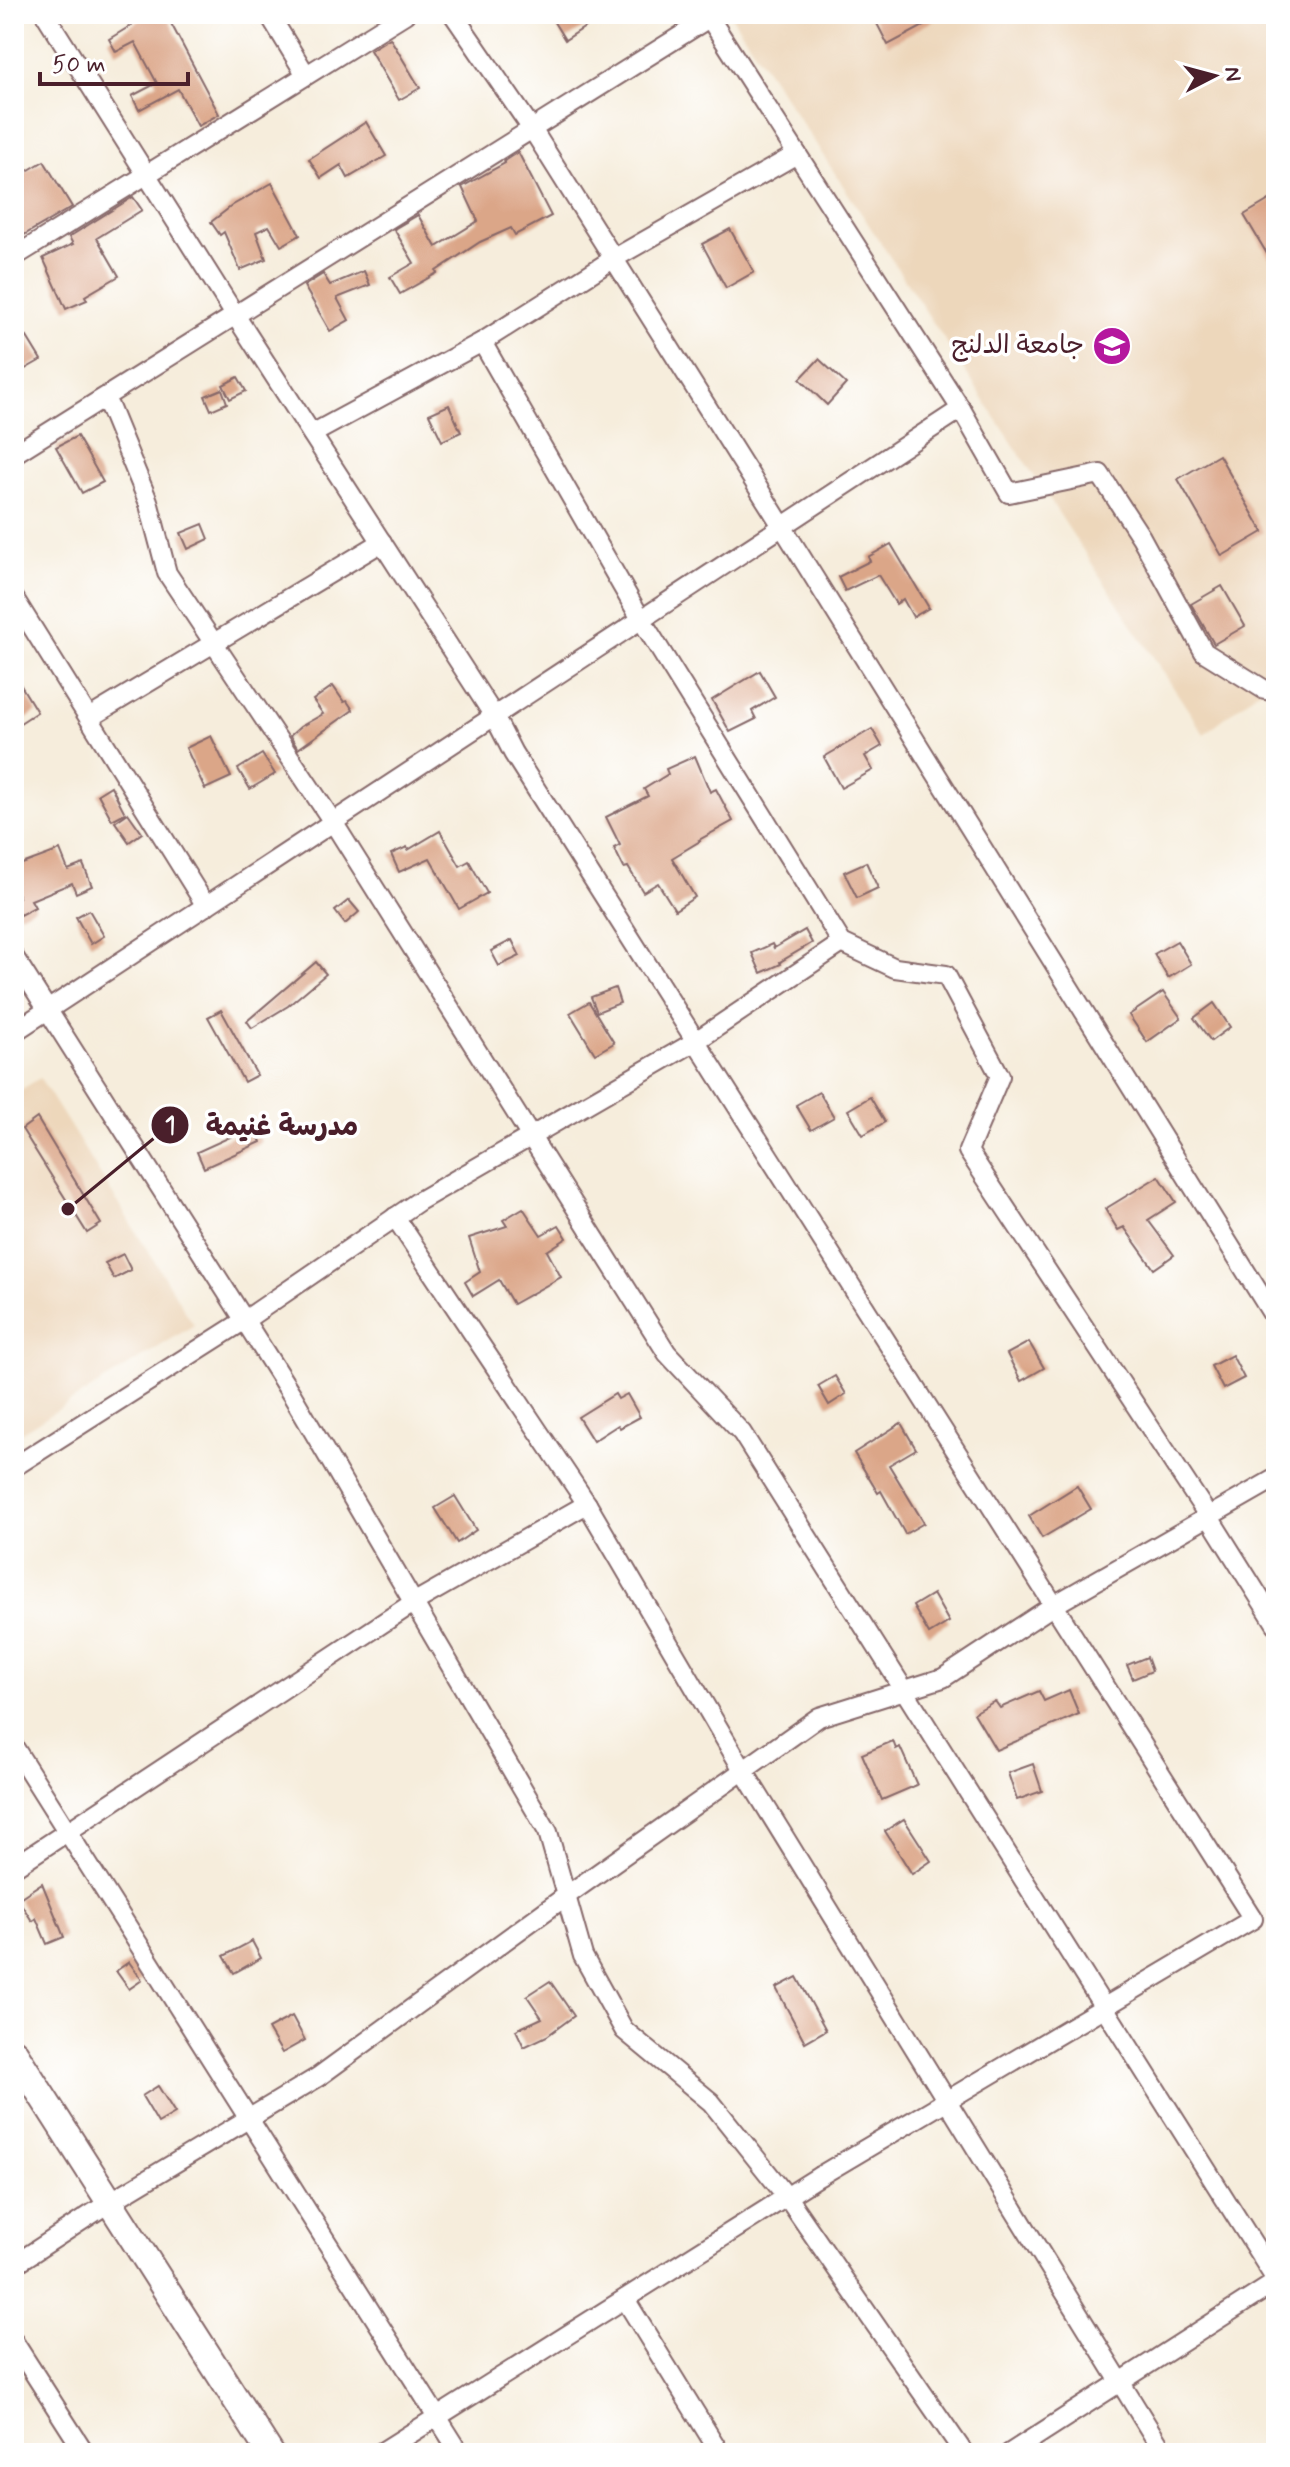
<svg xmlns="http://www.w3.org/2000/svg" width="1290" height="2467" viewBox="0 0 1290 2467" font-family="Mynerve,'Playpen Sans Arabic',sans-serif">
	<rect width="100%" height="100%" fill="#fff"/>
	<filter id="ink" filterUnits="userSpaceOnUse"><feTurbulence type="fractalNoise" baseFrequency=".0125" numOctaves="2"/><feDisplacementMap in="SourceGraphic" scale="16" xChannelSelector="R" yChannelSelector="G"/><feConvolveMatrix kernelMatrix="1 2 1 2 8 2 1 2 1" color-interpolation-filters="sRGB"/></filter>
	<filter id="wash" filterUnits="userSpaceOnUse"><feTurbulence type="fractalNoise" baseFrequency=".006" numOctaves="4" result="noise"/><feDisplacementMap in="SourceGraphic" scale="32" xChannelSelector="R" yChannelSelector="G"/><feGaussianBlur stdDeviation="1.8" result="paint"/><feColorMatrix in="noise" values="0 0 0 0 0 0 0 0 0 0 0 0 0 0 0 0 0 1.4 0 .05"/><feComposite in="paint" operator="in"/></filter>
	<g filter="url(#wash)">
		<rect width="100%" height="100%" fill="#f6eddc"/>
		<!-- built -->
		<g fill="#edd7bb">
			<polygon points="730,14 1276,14 1276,677 1204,734"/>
			<polygon points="40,1078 194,1325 14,1437 14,1094"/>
		</g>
		<g id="blocks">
			<!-- building -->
			<g fill="#dba688">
				<polygon points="150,14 166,14 219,114 198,126 178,89 139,110 132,96 157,83 135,42 116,52 109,39"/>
				<polygon points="549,14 605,14 565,40"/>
				<polygon points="872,14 946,14 888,45"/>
				<polygon points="390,38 420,88 399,100 370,50"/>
				<polygon points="366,122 386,156 348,178 341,165 321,178 309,159"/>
				<polygon points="518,152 551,216 515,235 511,228 480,242 436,271 437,273 400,294 390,277 414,263 394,229 418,215 436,247 478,221 462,187 505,163 504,161"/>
				<polygon points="44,161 72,207 22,236 14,221 14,179"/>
				<polygon points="272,183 300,235 281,246 269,226 256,232 266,259 240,270 224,232 220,235 211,222 233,205"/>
				<polygon points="1276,196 1276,269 1244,215"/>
				<polygon points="133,197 142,210 97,238 119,276 85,296 87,300 66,309 43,258 73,244 69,237"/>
				<polygon points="730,229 754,272 726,288 702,244"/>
				<polygon points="364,271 370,285 337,298 349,320 330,331 304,286 323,274 330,285"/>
				<polygon points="27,337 41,360 20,372 14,361 14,345"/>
				<polygon points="819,359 846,384 827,405 800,379"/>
				<polygon points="238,377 246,391 230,399 223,385"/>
				<polygon points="222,389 227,403 211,410 205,396"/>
				<polygon points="449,405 461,432 442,441 429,414"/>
				<polygon points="77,436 103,482 82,493 56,447"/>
				<polygon points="1219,455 1263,532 1222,556 1178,479"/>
				<polygon points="203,524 209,539 188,549 181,533"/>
				<polygon points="891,544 929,608 913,617 903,599 896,604 878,575 845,591 838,577 870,561 868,557"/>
				<polygon points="1222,586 1245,626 1214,644 1191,604"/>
				<polygon points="760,671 775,697 752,711 756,719 730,732 712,700"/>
				<polygon points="14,674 37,712 14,727"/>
				<polygon points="333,686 344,702 347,701 353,710 298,749 290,736 300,727 323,714 313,700"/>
				<polygon points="872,729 882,746 865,756 873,770 841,788 824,757"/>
				<polygon points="211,736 231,777 205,789 186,748"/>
				<polygon points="262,754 275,774 250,789 238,769"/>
				<polygon points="695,756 710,792 716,789 733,821 699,840 700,841 672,858 695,897 675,910 658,883 643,892 628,867 624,868 614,848 620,845 606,817 648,796 644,789 668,774 666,769"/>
				<polygon points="111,786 125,813 112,820 98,794"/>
				<polygon points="128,813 142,833 129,842 115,822"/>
				<polygon points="440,831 460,866 469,861 487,893 459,909 430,858 399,872 391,854 407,847 408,850"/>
				<polygon points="60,850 68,870 83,864 92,886 76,893 72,883 31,900 35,907 20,915 14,904 14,900 19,897 14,887 14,867"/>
				<polygon points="866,862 878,888 857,898 844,872"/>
				<polygon points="349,900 359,912 345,924 335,911"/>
				<polygon points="89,910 104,936 91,944 76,917"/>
				<polygon points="805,930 812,943 780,962 781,964 761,973 752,953 772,944 774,948"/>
				<polygon points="512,940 520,956 499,966 491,951"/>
				<polygon points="1177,941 1191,964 1168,978 1154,954"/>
				<polygon points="316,962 326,974 288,1006 252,1028 247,1021"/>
				<polygon points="615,988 620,1003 597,1012 591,997"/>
				<polygon points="1163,992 1181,1018 1147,1042 1129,1015"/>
				<polygon points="589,1002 614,1043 595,1054 570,1013"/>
				<polygon points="1214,1003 1230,1027 1211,1041 1194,1018"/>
				<polygon points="221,1010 257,1075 244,1082 208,1017"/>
				<polygon points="819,1092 834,1117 811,1130 796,1105"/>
				<polygon points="870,1097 885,1122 863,1135 848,1110"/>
				<polygon points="37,1118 101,1224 87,1233 22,1129"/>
				<polygon points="254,1126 261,1142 204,1168 197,1152"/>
				<polygon points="1159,1176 1176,1202 1148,1220 1174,1255 1154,1269 1124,1227 1118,1230 1105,1209"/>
				<polygon points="523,1208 541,1235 559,1225 567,1238 547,1251 561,1277 513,1304 499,1280 473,1296 465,1282 480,1272 469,1238 507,1226 503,1220"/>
				<polygon points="123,1254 131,1270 114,1279 105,1263"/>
				<polygon points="1029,1342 1044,1368 1021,1381 1007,1354"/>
				<polygon points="1232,1355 1244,1378 1223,1389 1211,1366"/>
				<polygon points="835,1376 846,1394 829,1405 818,1386"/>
				<polygon points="615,1394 618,1399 627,1394 640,1417 620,1428 618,1425 593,1441 578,1417"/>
				<polygon points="901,1423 916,1449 889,1465 924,1523 905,1534 881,1491 878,1493 854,1453"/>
				<polygon points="1077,1486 1091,1509 1042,1538 1029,1516"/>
				<polygon points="455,1496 476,1530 457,1543 435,1508"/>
				<polygon points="933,1594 949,1622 929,1634 913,1606"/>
				<polygon points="1147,1657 1152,1671 1133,1679 1127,1665"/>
				<polygon points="1069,1690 1079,1714 996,1750 974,1713 995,1701 1000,1708 1039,1691 1044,1701"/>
				<polygon points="893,1741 896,1749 900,1747 917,1785 882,1800 862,1754"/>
				<polygon points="1033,1764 1042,1791 1017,1800 1008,1773"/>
				<polygon points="904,1819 931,1861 912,1874 885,1831"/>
				<polygon points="42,1883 64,1937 47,1944 36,1918 32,1921 18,1899"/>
				<polygon points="252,1941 261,1958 234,1973 224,1956"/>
				<polygon points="129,1962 142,1980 129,1989 116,1971"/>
				<polygon points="797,1977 826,2030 805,2042 776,1988"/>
				<polygon points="550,1981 574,2016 547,2036 524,2047 516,2030 542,2018 527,1996"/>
				<polygon points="292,2016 305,2040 282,2053 268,2029"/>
				<polygon points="158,2086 175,2113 158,2123 142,2096"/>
			</g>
		</g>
	</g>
	<g filter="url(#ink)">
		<use href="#blocks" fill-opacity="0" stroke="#866769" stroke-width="2"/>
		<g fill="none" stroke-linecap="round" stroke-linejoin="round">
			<defs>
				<g id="street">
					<polyline points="45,14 235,315 494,716 513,753 1253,1919 818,2177 380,2453"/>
					<polyline points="269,14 306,75"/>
					<polyline points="453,14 532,129 782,526 1276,1320"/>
					<polyline points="707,14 961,409 1009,493 1100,474 1141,537 1204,652 1265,690 1276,692"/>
					<polyline points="14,257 405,14"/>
					<polyline points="482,342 641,619 842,943 895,968 946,975 1000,1076 968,1151 1209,1517 1276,1624"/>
					<polyline points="101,400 109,406 148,501 167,573 333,822 667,1353 742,1433 1276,2280"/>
					<polyline points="312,434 482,342 613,259 797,154"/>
					<polyline points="14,454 709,18"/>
					<polyline points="14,598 206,906"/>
					<polyline points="89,718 382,542"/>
					<polyline points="14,957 292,1395 548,1832 583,1956 624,2030 711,2102 787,2197 964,2453"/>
					<polyline points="14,1032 961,409"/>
					<polyline points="395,1217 587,1504 743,1770 1164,2453"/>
					<polyline points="14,1467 245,1320 419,1201 696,1041 842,943"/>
					<polyline points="14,1747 460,2453"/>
					<polyline points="14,1867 413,1603 587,1504"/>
					<polyline points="14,2265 110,2202 318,2077 566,1896 819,1717 943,1678 1054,1605 1276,1478"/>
					<polyline points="625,2299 720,2453"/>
					<polyline points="14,2342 85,2453"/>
					<polyline points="1010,2453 1276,2282"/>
				</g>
				<polyline id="secondary" points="14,2052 270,2453"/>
			</defs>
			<!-- street casing -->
			<use href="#street" stroke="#866769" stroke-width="22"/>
			<!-- secondary casing -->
			<use href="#secondary" stroke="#866769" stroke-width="30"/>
			<!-- street -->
			<use href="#street" stroke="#fff" stroke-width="18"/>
			<!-- secondary -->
			<use href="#secondary" stroke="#fff" stroke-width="26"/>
		</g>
	</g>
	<!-- icons -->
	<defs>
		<symbol id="university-disc" viewBox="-11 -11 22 22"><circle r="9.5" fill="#b5179e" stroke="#fff"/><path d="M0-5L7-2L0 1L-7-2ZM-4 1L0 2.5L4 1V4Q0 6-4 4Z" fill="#fff"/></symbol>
	</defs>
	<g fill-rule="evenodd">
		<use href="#university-disc" x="1090" y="324" width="44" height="44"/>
	</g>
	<g text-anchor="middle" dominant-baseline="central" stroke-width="7" stroke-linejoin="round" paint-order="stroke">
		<!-- poi labels -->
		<g font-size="26" fill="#4a1f2b" stroke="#fff" text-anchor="end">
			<text x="1084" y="346">جامعة الدلنج</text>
		</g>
	</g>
	<!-- callouts -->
	<path fill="none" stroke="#4a1f2b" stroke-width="3" d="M68 1209L170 1125"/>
	<g fill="#4a1f2b" stroke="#fff" stroke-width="3">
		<circle cx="68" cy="1209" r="8"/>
		<circle cx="170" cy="1125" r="20"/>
	</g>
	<g font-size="24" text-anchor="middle" font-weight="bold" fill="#fff">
		<text x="170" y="1133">1</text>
	</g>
	<g font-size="28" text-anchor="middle" font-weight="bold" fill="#4a1f2b" stroke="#fff" stroke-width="7" stroke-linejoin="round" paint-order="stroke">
		<text x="282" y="1135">مدرسة غنيمة</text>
	</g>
	<!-- margin -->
	<rect width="1290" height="2467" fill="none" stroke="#fff" stroke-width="48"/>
	<!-- north arrow -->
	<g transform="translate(1214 76) rotate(84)" stroke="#ffffff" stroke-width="6" paint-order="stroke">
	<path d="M0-6L14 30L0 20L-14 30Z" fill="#4a1f2b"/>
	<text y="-12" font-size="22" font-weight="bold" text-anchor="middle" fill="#4a1f2b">N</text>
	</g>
	<!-- scale -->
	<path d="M40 72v12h148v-12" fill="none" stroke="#4a1f2b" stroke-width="4"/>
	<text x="52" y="72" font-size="24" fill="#4a1f2b" stroke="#ffffff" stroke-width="6" paint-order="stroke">50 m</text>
</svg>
